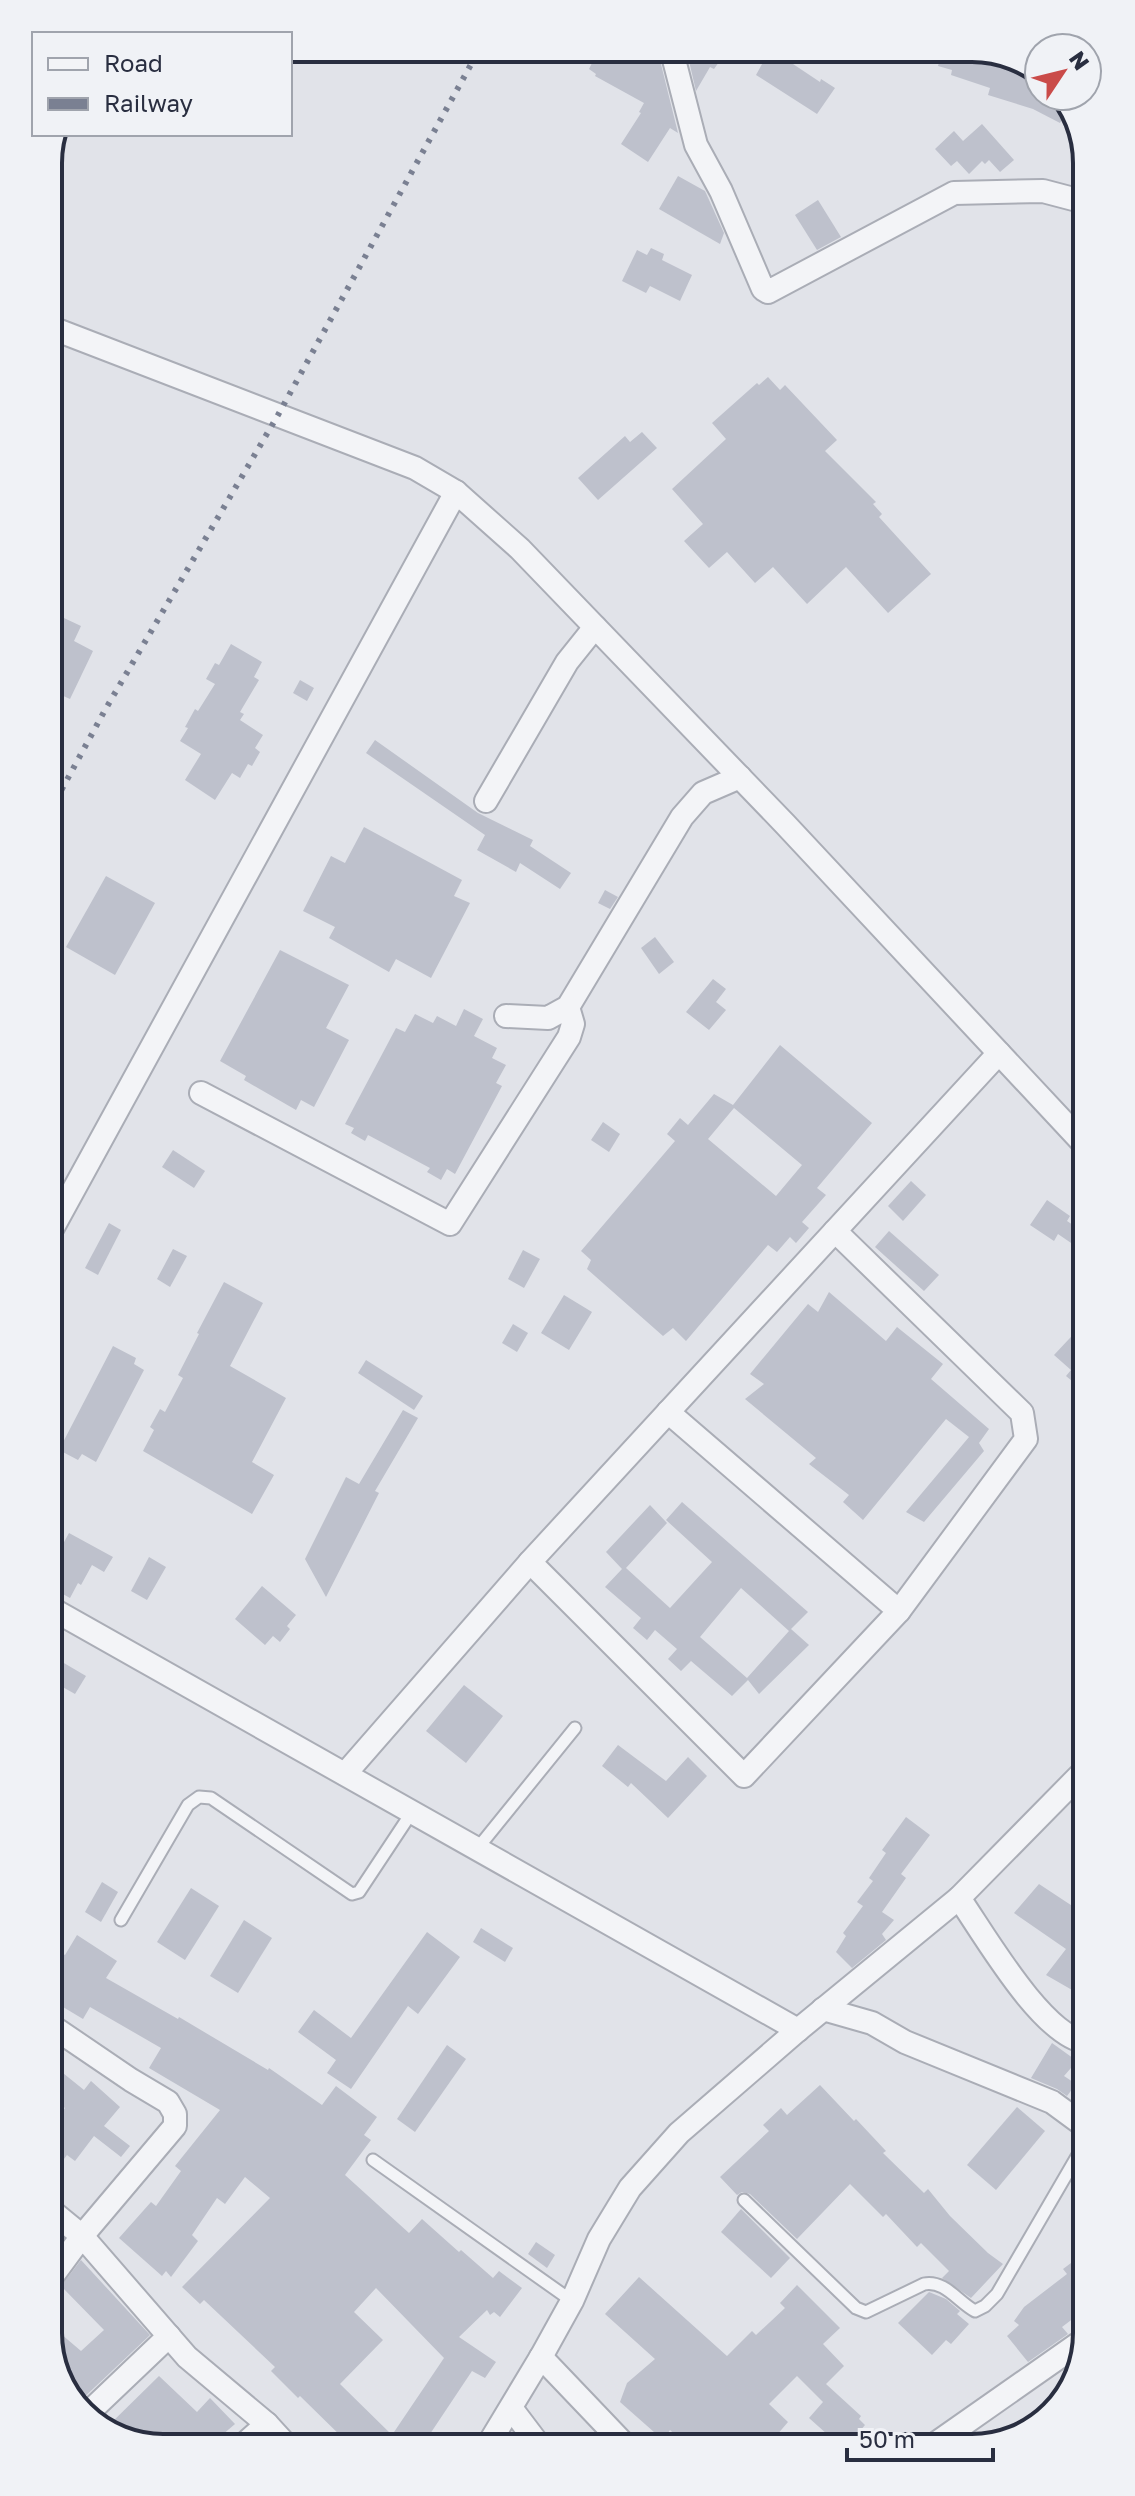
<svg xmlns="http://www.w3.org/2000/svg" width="1135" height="2496" viewBox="0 0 1135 2496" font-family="'Golos Text',sans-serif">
	<rect width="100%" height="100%" fill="#e1e3e9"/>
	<!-- building -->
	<g fill="#bec1cc" fill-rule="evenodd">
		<polygon points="574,48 657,48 678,133 670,128 648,162 621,144 641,113 639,112 644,103 595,76 596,74 589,69 594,59"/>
		<polygon points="686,48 729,48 714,69 710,67 696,91"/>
		<polygon points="771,48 798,48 790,62 820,82 821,79 835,88 817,114 756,75"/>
		<polygon points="943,48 975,48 1039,71 1039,96 1059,96 1068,108 1060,123 1033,109 988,95 990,88 951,75 952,70 938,66"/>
		<polygon points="982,124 1014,160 1000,172 989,160 985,164 982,161 969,174 957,161 951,166 935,149 954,131 963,141"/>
		<polygon points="678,176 705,191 724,233 720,244 659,209"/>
		<polygon points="818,200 841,237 817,250 795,215"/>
		<polygon points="651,248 664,254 662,260 692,275 680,301 650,286 646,293 622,281 637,250 647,255"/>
		<polygon points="768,377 780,390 785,385 837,440 825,451 876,502 873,504 882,514 879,517 931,574 888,613 846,567 807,604 773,567 755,583 727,552 709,568 684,541 703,524 672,489 726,439 712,423 757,383 759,385"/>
		<polygon points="642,432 657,448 598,500 578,478 625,436 630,442"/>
		<polygon points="49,611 81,626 74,641 93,651 70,699 50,690"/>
		<polygon points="231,644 262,662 254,677 259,680 240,712 244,714 240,720 263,735 255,748 260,752 252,766 248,764 240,778 232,773 215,800 185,780 201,754 180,741 188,728 185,727 195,709 198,711 215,684 206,679 215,663 219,665"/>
		<polygon points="300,680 314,688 307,701 293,693"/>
		<polygon points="375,740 478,813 533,840 530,846 571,873 560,889 520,863 516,872 477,850 485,835 366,753"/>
		<polygon points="364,827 462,880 454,896 470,903 431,978 396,959 389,972 329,938 335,927 303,911 331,856 345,863"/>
		<polygon points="106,876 155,903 115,975 66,947"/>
		<polygon points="605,890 618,897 610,909 598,903"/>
		<polygon points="655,937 674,962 659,974 641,948"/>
		<polygon points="280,950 349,985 326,1028 349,1040 314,1107 301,1100 296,1110 244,1080 246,1076 220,1061"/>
		<polygon points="713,979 726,989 716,1002 726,1010 709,1030 686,1012"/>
		<polygon points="464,1009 483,1019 474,1036 497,1048 492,1058 506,1065 496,1083 502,1086 455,1174 447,1169 441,1180 427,1172 430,1168 368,1135 365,1141 351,1133 354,1128 345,1124 396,1028 405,1032 415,1014 433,1023 437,1016 456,1026"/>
		<path d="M780,1045L872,1123L817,1188L826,1195L802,1222L809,1228L796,1243L790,1237L777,1252L768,1245L686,1341L673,1328L663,1336L587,1269L591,1260L581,1251L675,1141L667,1134L680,1118L688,1125L714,1094L733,1105ZM734,1108L802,1165L776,1196L708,1139Z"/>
		<polygon points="603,1122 620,1134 609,1152 591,1140"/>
		<polygon points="173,1150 205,1171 194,1188 162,1167"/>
		<polygon points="911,1181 926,1195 903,1221 888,1206"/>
		<polygon points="1047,1200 1070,1216 1067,1221 1082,1231 1074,1245 1058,1234 1054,1241 1030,1225"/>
		<polygon points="109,1223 121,1230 98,1275 85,1268"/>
		<polygon points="889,1231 939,1275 924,1291 875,1247"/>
		<polygon points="173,1249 187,1256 170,1287 157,1279"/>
		<polygon points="523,1250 540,1259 524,1288 508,1279"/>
		<polygon points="224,1282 263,1303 230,1366 286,1398 252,1462 274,1475 252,1514 143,1451 154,1430 150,1427 160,1409 165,1412 183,1378 178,1375 199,1334 197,1333"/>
		<polygon points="829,1292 886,1341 897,1327 943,1364 931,1379 989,1429 979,1443 984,1451 924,1522 906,1512 969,1437 946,1419 863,1520 843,1502 849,1495 809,1464 816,1458 745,1399 764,1384 750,1374 808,1304 818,1312"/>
		<polygon points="564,1295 592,1312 569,1350 541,1333"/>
		<polygon points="1084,1323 1084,1391 1066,1376 1071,1370 1054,1355"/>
		<polygon points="513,1324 528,1333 517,1352 502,1343"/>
		<polygon points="113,1346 136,1358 134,1364 144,1370 96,1462 82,1454 78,1460 59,1450"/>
		<polygon points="366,1360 423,1396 414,1410 358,1373"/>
		<polygon points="403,1410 418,1418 375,1491 379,1493 326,1597 305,1559 346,1477 359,1484"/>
		<path d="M682,1502L808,1612L791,1629L809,1645L759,1694L748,1680L732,1696L691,1661L681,1671L668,1659L677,1649L655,1630L647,1640L633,1628L641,1618L605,1587L622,1569L606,1552L650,1505L667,1523L626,1568L670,1608L712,1562L666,1520ZM741,1588L789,1631L747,1678L700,1637Z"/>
		<polygon points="69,1533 113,1557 104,1572 92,1565 81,1585 78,1583 70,1598 52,1588 52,1564"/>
		<polygon points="149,1557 166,1567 147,1600 131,1591"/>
		<polygon points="262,1586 296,1615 287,1626 290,1629 280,1642 273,1636 265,1645 235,1619"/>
		<polygon points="52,1656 86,1676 75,1694 52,1681"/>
		<polygon points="464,1685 503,1716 466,1763 426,1731"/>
		<polygon points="618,1745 666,1781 688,1757 707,1776 668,1818 631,1783 628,1787 602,1766"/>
		<polygon points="906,1817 930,1835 901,1874 906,1878 882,1912 894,1920 882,1934 886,1940 852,1968 836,1952 846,1936 843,1933 863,1906 857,1902 873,1881 869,1878 886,1853 882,1850"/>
		<polygon points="102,1882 118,1892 101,1922 85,1912"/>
		<polygon points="1039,1884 1086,1915 1086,1998 1046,1975 1066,1949 1014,1913"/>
		<polygon points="191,1888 219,1906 185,1960 157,1942"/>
		<polygon points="244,1920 272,1938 238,1993 210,1976"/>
		<polygon points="481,1928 513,1948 505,1962 473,1942"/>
		<polygon points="427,1932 460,1957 418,2014 408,2006 351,2089 327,2073 336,2060 298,2032 314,2010 351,2038"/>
		<path d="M77,1935L117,1961L106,1978L178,2019L179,2017L268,2070L269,2068L322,2105L336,2086L377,2117L364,2135L371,2140L345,2175L409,2233L422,2219L459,2252L461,2250L493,2278L499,2271L522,2288L500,2317L494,2312L490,2315L487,2310L459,2337L496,2362L485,2378L472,2371L422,2446H351L300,2396L298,2398L271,2371L275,2367L204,2300L200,2304L182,2287L270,2198L245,2177L225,2204L217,2198L192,2235L198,2241L171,2277L166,2271L162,2276L119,2238L151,2202L156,2206L181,2171L175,2166L220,2110L149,2068L161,2048L90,2007L83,2019L53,2001V1948L65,1955ZM376,2288L444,2358L392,2435L340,2384L383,2340L354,2312Z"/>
		<polygon points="1052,2043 1077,2061 1064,2076 1076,2084 1067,2096 1057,2089 1031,2078"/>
		<polygon points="447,2045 466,2059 415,2132 397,2119"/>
		<polygon points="53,2065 84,2090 91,2081 120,2107 104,2126 130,2146 121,2157 94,2136 75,2161 67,2155 54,2172 54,2123 65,2108 54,2099"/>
		<polygon points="820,2085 854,2121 856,2119 886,2151 883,2153 924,2193 928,2189 950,2216 988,2253 1003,2264 971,2298 942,2278 949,2271 921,2243 917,2247 886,2214 883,2217 850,2184 797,2239 750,2194 742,2192 737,2195 720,2177 769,2131 763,2125 781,2108 787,2115"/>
		<polygon points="1017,2107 1045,2131 996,2190 967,2165"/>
		<polygon points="741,2209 790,2258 771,2278 721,2232"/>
		<polygon points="536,2242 555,2255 547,2268 528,2254"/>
		<polygon points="1087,2251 1087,2308 1062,2327 1068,2334 1028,2362 1007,2336 1019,2325 1014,2321 1024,2307 1067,2274 1063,2269"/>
		<polygon points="81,2260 150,2335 78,2403 54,2370 54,2328 81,2351 104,2330 61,2286"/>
		<polygon points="639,2277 727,2356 752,2331 756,2335 785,2308 780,2303 797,2285 840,2328 823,2344 844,2366 826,2384 861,2416 859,2419 865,2425 850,2443 837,2443 809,2418 823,2402 797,2376 769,2404 788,2422 770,2443 685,2444 670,2430 663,2440 620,2402 627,2383 655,2359 605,2314"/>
		<polygon points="929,2292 946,2299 960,2311 957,2314 969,2324 951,2344 946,2340 932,2355 898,2323"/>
		<polygon points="159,2376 197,2412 210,2398 235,2424 208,2447 155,2448 105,2429"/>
	</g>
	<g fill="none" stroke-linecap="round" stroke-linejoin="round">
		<defs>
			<g id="service">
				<polyline points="477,1849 575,1728"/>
				<polyline points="121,1920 188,1805 199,1797 211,1798 352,1894 359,1892 412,1812"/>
				<polyline points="373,2160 572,2301"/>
				<path d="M744,2200L856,2308L866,2312L924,2284C945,2280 958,2302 975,2311L985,2306L997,2294L1086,2141"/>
			</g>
			<g id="minor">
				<polyline points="671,48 696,145 721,191 763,289 768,292 954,193 1043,191 1081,201"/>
				<polyline points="49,327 415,468 456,492 520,549 785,824 1084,1144"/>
				<polyline points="486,801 567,662 595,627"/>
				<polyline points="506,1016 548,1018 568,1007 682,817 703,793 740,777"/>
				<polyline points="201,1093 450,1224 569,1037 573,1024 568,1007"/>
				<polyline points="51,1231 456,492"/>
				<polyline points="835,1231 1022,1413 1026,1439 899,1611"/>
				<polyline points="530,1562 744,1776 899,1611 668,1412"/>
				<polyline points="52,1609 798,2030"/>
				<polyline points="345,1774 530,1562 999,1053"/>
				<path d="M959,1898C984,1934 1042,2036 1086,2042"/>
				<polyline points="823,2009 872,2023 905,2042 1052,2102 1086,2127"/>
				<polyline points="53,2027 131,2080 168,2102 175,2114 175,2126 82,2236 54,2213"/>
				<polyline points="54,2274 82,2236 187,2357 267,2424 288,2447"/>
				<polyline points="541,2357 624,2444"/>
				<polyline points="511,2408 539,2445"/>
				<polyline points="86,2415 169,2336"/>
				<polyline points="938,2442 1085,2339"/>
				<polyline points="488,2445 541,2357 572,2301 599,2239 630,2188 679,2133 798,2030 959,1898 1085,1770"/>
				<polyline points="241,2447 267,2424"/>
			</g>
		</defs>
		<!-- service casing -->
		<use href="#service" stroke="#aaadb6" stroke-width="15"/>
		<!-- minor casing -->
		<use href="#minor" stroke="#aaadb6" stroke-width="26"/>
		<!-- service -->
		<use href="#service" stroke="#f3f4f7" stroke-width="11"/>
		<!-- minor -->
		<use href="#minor" stroke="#f3f4f7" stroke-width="22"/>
		<!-- rail -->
		<polyline stroke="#7a8092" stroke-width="6" stroke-dasharray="4 8" stroke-linecap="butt" points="50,811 105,710 278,415 480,48"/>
	</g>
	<!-- crop -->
	<path d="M0 0H1135V2496H0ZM163 62H972A101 101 0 0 1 1073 163V2333A101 101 0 0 1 972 2434H163A101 101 0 0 1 62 2333V163A101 101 0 0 1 163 62Z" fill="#f0f2f6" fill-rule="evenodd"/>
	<path fill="none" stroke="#292e40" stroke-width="4" d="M163 62H972A101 101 0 0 1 1073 163V2333A101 101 0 0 1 972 2434H163A101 101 0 0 1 62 2333V163A101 101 0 0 1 163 62Z"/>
	<!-- legend -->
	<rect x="32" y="32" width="260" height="104" fill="#f0f2f6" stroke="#a0a4ad" stroke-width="2"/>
	<rect x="48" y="58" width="40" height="12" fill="#f3f4f7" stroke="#a0a4ad" stroke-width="2"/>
	<text x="104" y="72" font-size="24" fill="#292e40">Road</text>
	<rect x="48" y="98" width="40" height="12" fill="#7a8092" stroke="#a0a4ad" stroke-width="2"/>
	<text x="104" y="112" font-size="24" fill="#292e40">Railway</text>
	<!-- north arrow -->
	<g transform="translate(1063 72) rotate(55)"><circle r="38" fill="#f0f2f6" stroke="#a0a4ad" stroke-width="2"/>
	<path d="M0-6L14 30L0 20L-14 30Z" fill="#ca4b49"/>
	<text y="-12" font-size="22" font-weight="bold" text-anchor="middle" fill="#292e40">N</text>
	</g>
	<!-- scale -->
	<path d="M847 2448v12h146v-12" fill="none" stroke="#292e40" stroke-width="4"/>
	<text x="859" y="2448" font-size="24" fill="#292e40" stroke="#f0f2f6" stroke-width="6" paint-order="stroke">50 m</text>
</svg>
